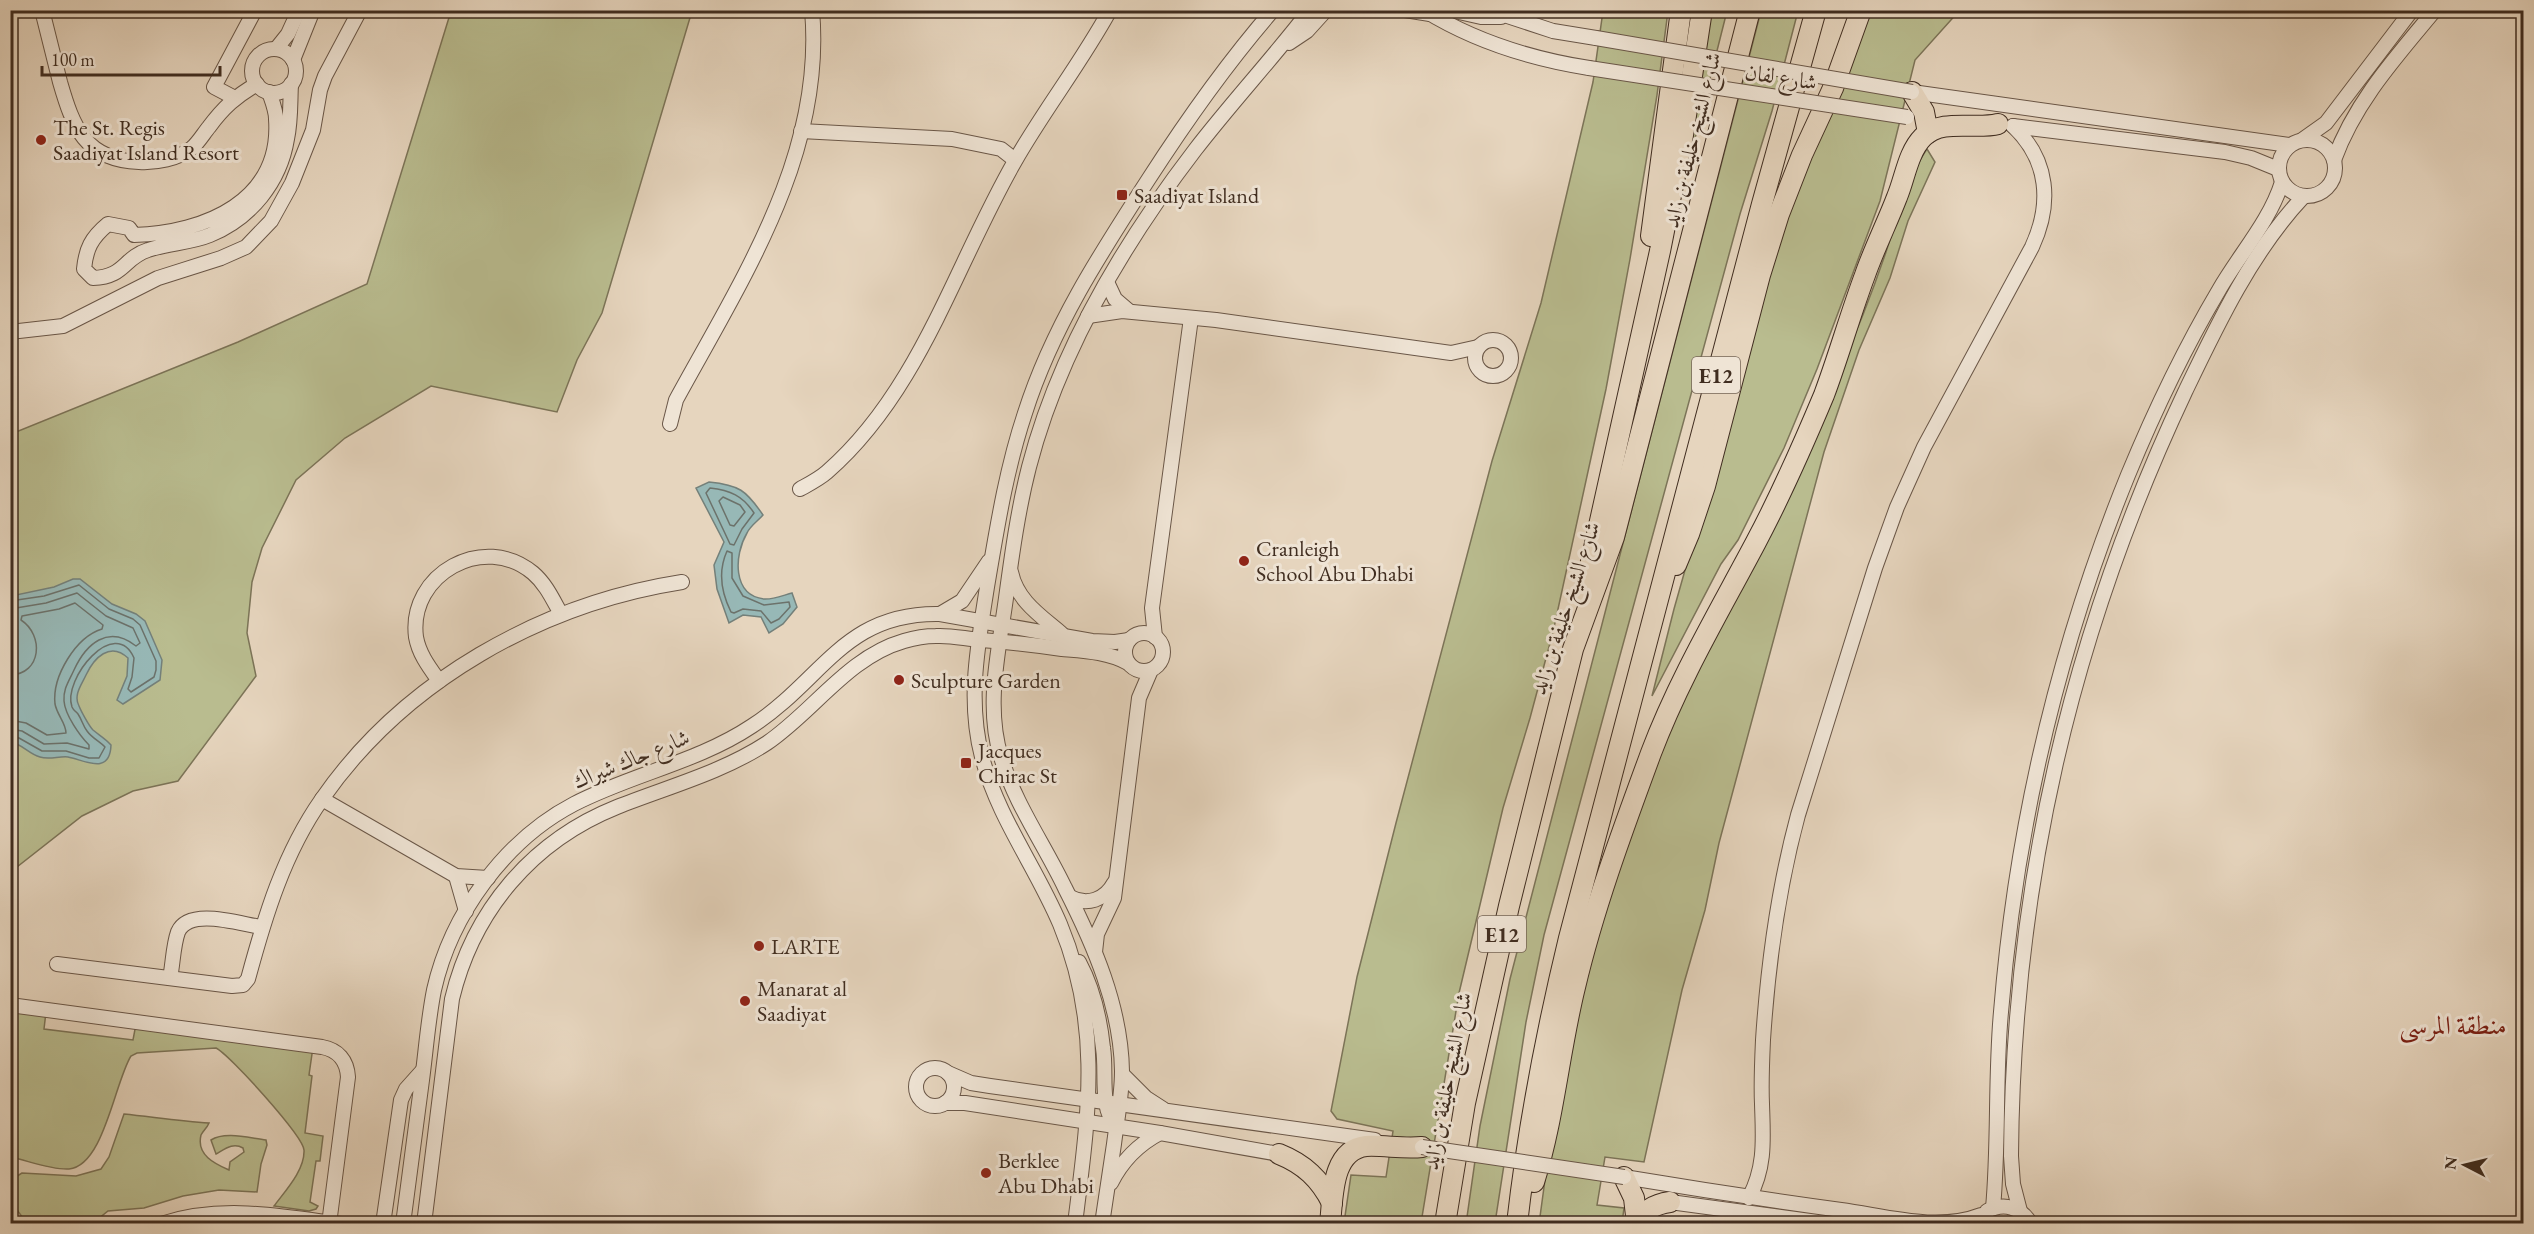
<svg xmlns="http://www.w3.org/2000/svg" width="2534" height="1234" viewBox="0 0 2534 1234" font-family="'EB Garamond',Amiri,serif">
	<rect width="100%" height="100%" fill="#e6d5be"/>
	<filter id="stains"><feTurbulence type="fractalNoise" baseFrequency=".00333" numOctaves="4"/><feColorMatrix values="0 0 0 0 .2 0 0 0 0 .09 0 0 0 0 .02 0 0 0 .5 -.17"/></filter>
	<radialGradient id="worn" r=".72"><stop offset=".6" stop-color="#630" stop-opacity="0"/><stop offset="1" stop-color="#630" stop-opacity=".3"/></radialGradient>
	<!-- green -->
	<g fill="#b9bc8f" stroke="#7c7458" stroke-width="1.5">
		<polygon points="451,11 692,11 602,313 577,360 557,412 431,386 345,438 296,480 262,548 252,582 247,633 256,676 178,781 133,791 82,816 17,867 11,875 11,434 238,342 367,284"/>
		<polygon points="1603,11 1668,11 1657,95 1630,259 1606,389 1553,632 1530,718 1503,808 1459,993 1421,1223 1344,1223 1351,1175 1386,1177 1393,1131 1337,1119 1331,1111 1357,977 1396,823 1492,461 1541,303 1593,82"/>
		<polygon points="1709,11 1727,11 1676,214"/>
		<polygon points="1761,11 1798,11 1772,111 1740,214 1544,935 1526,1022 1495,1223 1466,1224 1480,1126 1510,979"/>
		<polygon points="1864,11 1959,11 1915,60 1880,201 1817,369 1784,448 1738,540 1721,564 1652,696 1674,609 1780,235"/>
		<path d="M1927,149L1935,162L1908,221L1890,278L1859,350L1824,452L1719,843L1705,910L1682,990L1644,1162L1605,1157L1597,1205L1624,1208L1622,1223L1539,1224L1553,1121L1580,980L1665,733L1838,374C1856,334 1872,293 1886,252C1895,225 1911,171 1927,149Z"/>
		<path d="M10,1009L46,1012L44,1029L133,1040L136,1024L313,1047L309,1075L312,1076L305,1133L323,1136L320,1161H316L310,1202L318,1206L316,1209L309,1211L274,1206C285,1191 305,1170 304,1150C303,1136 229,1054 216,1048L137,1053L131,1056C115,1081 104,1166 69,1169C51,1170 29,1161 11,1157Z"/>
		<path d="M124,1114C153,1117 180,1121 209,1123C207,1128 203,1131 201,1135C196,1155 215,1164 229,1170L230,1162L244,1152L243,1148C233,1142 225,1149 216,1154L211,1140C225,1131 249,1138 266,1140L267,1145L261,1164L257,1192L219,1190L183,1196L144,1208L108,1211L93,1223H28C14,1210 0,1184 22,1173L76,1176L101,1169L109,1157Z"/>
	</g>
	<!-- water -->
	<g fill="#97b8b6" stroke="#74807a" stroke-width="1.5">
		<path d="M709,482C739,485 746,490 763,515C758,521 750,526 747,533C734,555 732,595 764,599C772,600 784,595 792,593L797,607L783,624L769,633L761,617L743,615L729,623L717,589L714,565L724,542L696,488Z"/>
		<path d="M73,579H80L112,604L136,614L145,621L162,660L160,680L123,704L117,700L127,676L128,658C110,641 94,658 86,675C82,684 73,695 79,706C81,711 89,726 93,730C99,735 106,739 111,745C110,776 84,760 68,757C59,756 49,760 40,757C29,754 22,744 11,742L10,658L15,648L11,638V596L54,587Z"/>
	</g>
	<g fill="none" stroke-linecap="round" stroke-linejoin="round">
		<!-- shore -->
		<g stroke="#6c726b" stroke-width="1.5">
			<path d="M710,488C730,490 743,496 754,513L742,529L734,545L730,544L706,493Z"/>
			<polygon points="723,497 740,505 745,512 734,526 730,525 719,501"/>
			<path d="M727,551L732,553V578L743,596L764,605L789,602L790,607L779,619L771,623L761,611L743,609L734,613L731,612C721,592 718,571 727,551Z"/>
			<path d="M10,601L44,596L79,585L109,609L133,619L140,625L156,661V670L154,677L131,692L128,689L132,677L134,658C115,615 62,679 72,707C75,713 75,710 78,714C82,720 83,726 87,731C92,738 99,741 105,747L99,758H89L66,751H42L19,738L10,737"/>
			<path d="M10,609L46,603L77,593L106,616L133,628L140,643L136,646C108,624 86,644 74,670C69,681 63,689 64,701C65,715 80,736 89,745V749L67,743L44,744L22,731L10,729"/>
			<path d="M10,675C42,674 44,635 21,620L22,616L59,609L75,603L103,625L102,629C76,637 52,676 55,704C57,715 66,723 66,733L47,735L26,723L10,720"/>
		</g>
		<defs>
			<g id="minor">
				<path d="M42,10C48,34 54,58 60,82C73,127 85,160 139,162C156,163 178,159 192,148C198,143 204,133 209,127C223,108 236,96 257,84"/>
				<polyline points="1405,10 1430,14"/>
				<path d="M1424,10C1474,41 1532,59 1589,68"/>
				<polyline points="1450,10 1481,17 1501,17"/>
				<polyline points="1489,10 1553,31 1596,38"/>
				<polyline points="1289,43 1307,31 1326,10"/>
				<polyline points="276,49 288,34 299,10"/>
				<circle cx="274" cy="71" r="22"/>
				<polyline points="293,60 313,10"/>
				<path d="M269,92C272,101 276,110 276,119C282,201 205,233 134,235L129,228L108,224C91,238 86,249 84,269L93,278C125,277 123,258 148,250C168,243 191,243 210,235C251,218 280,182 287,139C291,121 290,102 291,84"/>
				<polyline points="1912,92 2289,145"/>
				<polyline points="235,98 214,87 255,10"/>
				<polyline points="2013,126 2225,152 2251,158 2278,169"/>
				<polyline points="801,131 952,139 1001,149 1015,160"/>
				<circle cx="2307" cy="168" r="28"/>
				<polyline points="2302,140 2326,123 2412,10"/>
				<path d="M2334,160C2355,102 2396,57 2435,10"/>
				<polyline points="1107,282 1115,299 1129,311"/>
				<polyline points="1088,316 1122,311 1216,320 1451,353 1478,347"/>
				<polyline points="10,332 63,326 158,278 221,258 246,247 271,221 292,183 313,130 320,90 325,76 360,10"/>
				<circle cx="1493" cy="358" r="18"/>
				<path d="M670,424L676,400C742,279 825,154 812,10"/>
				<path d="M800,489C809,484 819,479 827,472C920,391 955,265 1015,161C1044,110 1081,63 1110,10"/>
				<path d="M1011,572C1017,601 1041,616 1062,634"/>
				<polyline points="940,614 962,601 989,561"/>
				<circle cx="1144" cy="652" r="19"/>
				<polyline points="1155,637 1152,608 1191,318"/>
				<path d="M439,681C429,667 419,654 416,637C408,574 484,532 533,573C546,584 553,600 561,614"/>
				<polyline points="322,799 456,876 488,878"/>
				<polyline points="456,876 466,911"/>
				<path d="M1070,897C1087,906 1105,900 1114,883"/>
				<polyline points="1095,952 1097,934 1114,898 1139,698 1151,670"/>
				<path d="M1079,962C1093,988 1100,1019 1103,1048C1107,1072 1099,1107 1116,1126"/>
				<path d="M57,964L232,986L243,985L248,979C265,916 284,853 322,799C404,681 541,604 682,582"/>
				<path d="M170,978C173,964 173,946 178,932C189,907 240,924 261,927"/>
				<path d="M10,1005L322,1047C338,1050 347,1060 348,1077L329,1224"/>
				<circle cx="935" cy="1087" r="19"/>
				<polyline points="948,1073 971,1083 990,1086 1375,1140"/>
				<polyline points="1122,1074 1146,1098 1163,1109"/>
				<polyline points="945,1103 965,1103 1160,1133 1279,1154"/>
				<path d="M1624,1177C1696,1189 1768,1200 1841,1210C1886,1216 1937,1232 1981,1215"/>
				<path d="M1111,1183C1122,1161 1139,1144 1160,1133"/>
				<path d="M1749,1198C1766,1166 1763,1138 1762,1104C1761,1083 1762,1062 1763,1040C1768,964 1778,889 1798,815L1875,568L1897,507L1924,447L2032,247C2052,204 2049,160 2013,126"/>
				<polyline points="1670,1202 1832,1224"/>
				<path d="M1993,1208C1999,1143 1995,1077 2001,1012C2016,827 2058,647 2128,475C2154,412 2184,349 2219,290C2239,255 2270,221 2282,182"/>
				<path d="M1987,1211C2004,1202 2021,1207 2031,1224"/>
				<path d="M2020,1211L2013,1184L2011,1156C2013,887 2070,636 2185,392C2217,325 2252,251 2304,196"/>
				<path d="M161,1224C221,1204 280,1216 341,1224"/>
				<polyline points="383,1224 401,1100 406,1089 423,1070"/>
				<path d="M403,1224C409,1176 416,1128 422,1080C426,1050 428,1020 434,990C451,914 505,840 574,804C632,774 698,762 752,726C823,680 844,612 940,614L1092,641L1115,642L1129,640"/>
				<path d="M424,1224L452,999C473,911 532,841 617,807C667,787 721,773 767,743C814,711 848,657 904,641C914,638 925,636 936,636C951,635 966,639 981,640C1008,642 1035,645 1062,649C1085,651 1108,652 1128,663"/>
				<path d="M1075,1224C1088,1118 1103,1027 1060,924C1036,867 998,818 982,757C967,699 978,645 987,587C997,528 1006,470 1025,413C1052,328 1100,254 1148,180C1186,121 1226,64 1273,10"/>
				<path d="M1102,1224C1106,1197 1110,1171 1114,1144C1117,1120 1122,1096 1122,1071C1121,1007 1094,945 1065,888C1044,844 1015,804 1001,757C985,705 999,650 1006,598C1012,554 1018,510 1029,467C1059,351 1123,244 1195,150C1232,102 1273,58 1310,10"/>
			</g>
			<g id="highway">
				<polyline points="1912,92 1924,112 1928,133"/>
				<polyline points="1651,236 1681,10"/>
				<polyline points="1676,565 1689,534 1705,486 1760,275 1779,214 1802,155 1833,88 1861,10"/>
				<polyline points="1584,593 1660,251 1683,135 1702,10"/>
				<path d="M1279,1154C1304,1164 1320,1179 1332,1203"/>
				<polyline points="1624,1177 1634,1198 1637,1224"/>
				<path d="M1534,1182C1554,1119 1559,1052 1575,987C1594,907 1623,829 1651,753C1679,679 1719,612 1756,542C1781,495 1803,445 1824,395C1839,355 1850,315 1865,275C1874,249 1887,223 1897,197C1905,178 1908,152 1923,137C1942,118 1975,130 1998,124"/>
				<path d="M1330,1224C1333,1198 1331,1150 1366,1146C1384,1145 1403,1149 1422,1147"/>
				<polyline points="1445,1224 1465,1103 1509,906 1573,649 1614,537 1750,10"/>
				<path d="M1517,1224C1528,1127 1546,1033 1569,938L1762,204L1816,10"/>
				<path d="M1637,1224C1644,1210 1655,1204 1670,1202"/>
			</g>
		</defs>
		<!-- minor casing -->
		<use href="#minor" stroke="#6a5748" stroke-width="16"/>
		<!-- highway casing -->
		<use href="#highway" stroke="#402d20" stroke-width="22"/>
		<!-- minor -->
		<use href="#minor" stroke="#efe4d5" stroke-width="14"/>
		<!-- highway -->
		<use href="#highway" stroke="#e6d5be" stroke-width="20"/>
		<defs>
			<g id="minor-bridge">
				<polyline points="1596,38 1912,92"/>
				<polyline points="1589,68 1907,117"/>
				<polyline points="1422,1147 1624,1177"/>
			</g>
		</defs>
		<!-- minor-bridge casing -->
		<use href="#minor-bridge" stroke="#6a5748" stroke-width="16" stroke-linecap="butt"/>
		<!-- minor-bridge -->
		<use href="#minor-bridge" stroke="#efe4d5" stroke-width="14"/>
	</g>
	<!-- markers -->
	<g fill="#8f2418" stroke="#efe4d5" stroke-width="2">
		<circle cx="41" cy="140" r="6"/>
		<rect x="1116" y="189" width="12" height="12" rx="3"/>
		<circle cx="1244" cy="561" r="6"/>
		<circle cx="899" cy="680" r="6"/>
		<rect x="960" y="757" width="12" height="12" rx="3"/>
		<circle cx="759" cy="946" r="6"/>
		<circle cx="745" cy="1001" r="6"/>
		<circle cx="986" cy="1173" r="6"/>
	</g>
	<g text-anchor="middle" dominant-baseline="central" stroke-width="6" stroke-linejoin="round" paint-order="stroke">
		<!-- shield labels -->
		<g fill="#efe4d5" stroke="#746456" stroke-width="1.5">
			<rect x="1692" y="357" width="48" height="36" rx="4.5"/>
			<rect x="1478" y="916" width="48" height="36" rx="4.5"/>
		</g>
		<g font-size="21" font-weight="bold" fill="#402d20">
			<text x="1716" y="375">E12</text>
			<text x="1502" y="934">E12</text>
		</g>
		<!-- street labels -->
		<g font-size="22" fill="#402d20" stroke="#efe4d5">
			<text transform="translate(1781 77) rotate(9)">شارع لفان</text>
			<text transform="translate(1692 140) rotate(-76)">شارع الشيخ خليفة بن زايد</text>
			<text transform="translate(1565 608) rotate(-72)">شارع الشيخ خليفة بن زايد</text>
			<text transform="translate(631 759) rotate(-22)">شارع جاك شيراك</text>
			<text transform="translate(1447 1081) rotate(-79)">شارع الشيخ خليفة بن زايد</text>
		</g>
		<!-- poi labels -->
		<g font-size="22" fill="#402d20" stroke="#efe4d5" text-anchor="start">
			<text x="53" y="127">The St. Regis<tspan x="53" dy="25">Saadiyat Island Resort</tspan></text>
			<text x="1134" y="195">Saadiyat Island</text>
			<text x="1256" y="548">Cranleigh<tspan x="1256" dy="25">School Abu Dhabi</tspan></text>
			<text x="911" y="680">Sculpture Garden</text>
			<text x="978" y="750">Jacques<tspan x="978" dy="25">Chirac St</tspan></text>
			<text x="771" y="946">LARTE</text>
			<text x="757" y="988">Manarat al<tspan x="757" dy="25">Saadiyat</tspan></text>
			<text x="998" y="1160">Berklee<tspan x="998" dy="25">Abu Dhabi</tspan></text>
		</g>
		<!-- quarter labels -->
		<g font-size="26" fill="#7a1f14" stroke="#efe4d5">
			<text x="2453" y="1025">منطقة المرسى</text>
		</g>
	</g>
	<!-- margin -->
	<rect width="2534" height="1234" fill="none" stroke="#e6d5be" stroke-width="36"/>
	<rect x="12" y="12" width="2510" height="1210" fill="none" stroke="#402d20" stroke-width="3"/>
	<rect x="18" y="18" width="2498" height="1198" fill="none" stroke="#402d20" stroke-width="1.5"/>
	<!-- north arrow -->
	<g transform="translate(2465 1165) rotate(277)" stroke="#efe4d5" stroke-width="4.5" paint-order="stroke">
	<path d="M0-4.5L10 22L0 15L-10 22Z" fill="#402d20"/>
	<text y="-9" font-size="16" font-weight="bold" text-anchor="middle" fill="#402d20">N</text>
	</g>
	<!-- scale -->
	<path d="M42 66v9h178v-9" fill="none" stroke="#402d20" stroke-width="3"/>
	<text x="51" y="66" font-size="18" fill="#402d20" stroke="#efe4d5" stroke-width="4.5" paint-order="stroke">100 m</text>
	<rect width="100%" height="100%" filter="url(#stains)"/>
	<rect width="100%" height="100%" fill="url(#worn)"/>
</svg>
